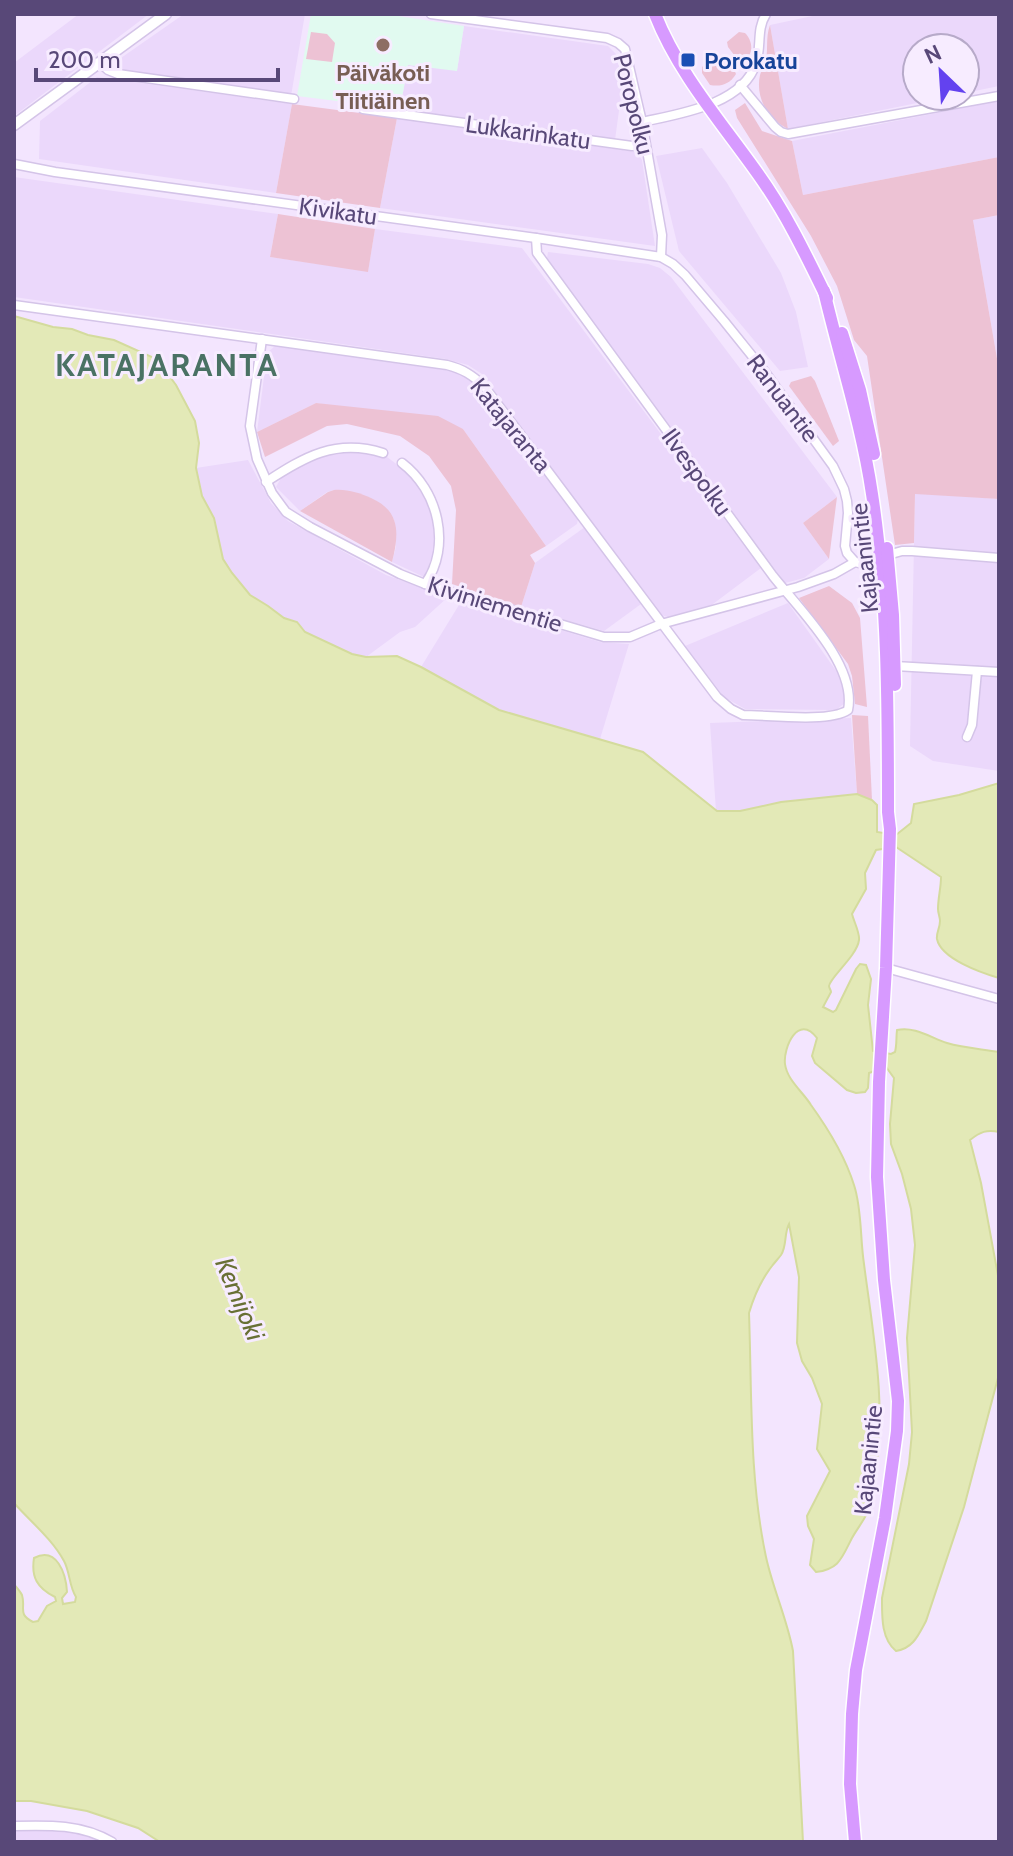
<svg xmlns="http://www.w3.org/2000/svg" width="1013" height="1856" viewBox="0 0 1013 1856" font-family="Cabin,sans-serif">
	<rect width="100%" height="100%" fill="#f3e5fe"/>
	<!-- residential -->
	<g fill="#ebd8fb">
		<polygon points="79,14 149,14 14,116 14,63"/>
		<polygon points="184,14 305,14 291,96 120,69 118,60"/>
		<polygon points="822,14 999,14 999,86 965,93 965,48 917,48 917,96 952,96 788,129 770,25"/>
		<polygon points="464,26 608,46 616,54 623,81 615,140 400,109 408,65 457,70"/>
		<polygon points="97,77 292,104 276,193 39,159 40,121"/>
		<polygon points="999,101 999,157 803,195 792,141"/>
		<polygon points="397,118 636,152 642,160 655,246 380,208"/>
		<polygon points="702,148 727,183 781,273 796,312 808,367 780,371 679,251 656,156"/>
		<polygon points="14,177 278,214 270,257 368,271 375,229 522,248 761,568 709,607 668,617 661,615 482,374 468,365 446,359 14,297"/>
		<polygon points="999,215 999,370 973,220"/>
		<polygon points="548,252 648,264 660,268 671,277 837,497 803,523 829,559 804,578 785,583 547,258"/>
		<polygon points="275,346 458,372 472,381 484,394 578,519 577,524 546,546 463,429 316,403 257,432 267,353"/>
		<polygon points="353,452 370,452 387,457 411,475 420,488 434,518 437,538 435,555 424,577 392,562 396,547 394,519 334,490 327,492 300,511 276,487 281,478 304,464 330,453"/>
		<polygon points="248,460 271,503 288,521 386,575 448,597 415,627 400,632 366,657 352,655 305,632 297,622 284,618 268,606 250,595 232,573 223,560 214,518 202,496 196,468"/>
		<polygon points="915,493 999,499 999,771 933,761 910,746"/>
		<polygon points="585,527 641,604 604,631 521,607 535,563"/>
		<polygon points="462,600 600,642 629,644 600,739 499,710 421,667"/>
		<polygon points="788,603 842,679 845,703 836,710 745,709 724,697 685,646"/>
		<polygon points="851,718 857,794 781,802 740,811 716,811 710,723"/>
		<polygon points="14,1829 69,1831 102,1842 14,1842"/>
	</g>
	<!-- education -->
	<polygon fill="#e1faf0" points="311,14 385,14 464,26 457,71 408,65 400,109 297,96"/>
	<!-- green -->
	<g fill="#edc2d4">
		<path d="M770,25L788,129C768,119 755,98 760,75C761,71 764,68 765,64C769,51 765,38 770,25Z"/>
		<polygon points="311,32 327,34 335,43 332,62 306,59"/>
		<path d="M739,32L745,33C753,41 754,54 744,61L738,60L728,47L727,42Z"/>
		<path d="M717,55H722L733,67L736,74C730,84 721,87 710,85L702,73V67Z"/>
		<polygon points="745,103 762,131 792,141 803,195 999,157 999,215 973,220 999,370 999,499 915,494 914,543 895,545 867,356 854,340 837,286 811,236 737,118 735,110"/>
		<polygon points="292,104 397,118 380,208 276,193"/>
		<polygon points="278,214 375,229 368,272 270,257"/>
		<polygon points="811,376 815,381 839,441 833,446 789,386 791,382"/>
		<polygon points="316,403 438,416 463,429 546,546 530,555 535,563 521,607 452,584 456,510 451,486 429,456 400,436 347,424 327,426 265,457 257,432"/>
		<path d="M334,490C348,489 359,493 371,498C401,511 399,535 392,562L300,511L328,492Z"/>
		<polygon points="837,497 829,559 803,523"/>
		<polygon points="829,586 852,603 860,618 867,707 855,704 852,676 848,664 799,598"/>
		<polygon points="852,715 868,716 872,800 857,794"/>
	</g>
	<!-- water -->
	<path fill="#e3e9b7" stroke="#d4db9d" stroke-width="2" d="M14,316L53,327L72,329L88,335L114,340L152,357L161,365L176,385L195,421L199,443L196,468L202,496L214,518L223,559L232,573L250,595L268,606L284,618L297,622L305,632L352,654L366,657L397,656L421,667L499,710L643,752L717,811H740L781,802L857,794L872,800L877,805V832L896,835L911,823L914,804L959,795L999,783V978C982,973 941,959 937,939C936,933 940,928 940,921C940,917 938,913 938,909C938,898 941,888 941,877L896,847L876,850L865,873L866,889L852,914C854,922 860,933 859,940C857,956 830,977 829,986C829,988 831,990 831,992L823,1007L833,1012L836,1010L856,969L860,964L866,965L871,979L868,1005L873,1051L891,1054L895,1052C897,1044 896,1038 897,1030C915,1026 931,1038 947,1043C964,1048 982,1049 999,1052V1132C987,1129 980,1132 970,1140L981,1183L999,1281V1374L964,1507L926,1621C918,1636 913,1648 896,1651C881,1639 882,1616 882,1598L909,1464L912,1432L907,1338L915,1245L911,1209L902,1174L891,1144L890,1124L894,1078L886,1067L869,1073L868,1088L865,1092L856,1093L847,1090L815,1063L812,1056L817,1038C798,1013 783,1048 785,1064C787,1080 803,1092 811,1105C829,1130 845,1156 854,1185C862,1209 860,1238 864,1264C873,1334 887,1404 875,1476C873,1485 873,1496 870,1506C867,1517 858,1527 852,1538C842,1557 840,1569 816,1572L810,1565L814,1539L808,1526L807,1516L830,1471L817,1449L822,1404L812,1378L802,1361L797,1343L799,1277L789,1224C784,1233 787,1246 781,1255C778,1259 775,1262 772,1266C761,1280 754,1296 749,1313C752,1394 749,1477 766,1557C773,1589 787,1619 793,1651L803,1842H160L138,1828L87,1811L31,1801H14V1584C16,1587 20,1591 22,1595C26,1608 17,1614 33,1622L38,1621L47,1606L56,1601L55,1597C37,1588 31,1577 34,1558C57,1546 66,1574 67,1592L62,1598L63,1604L75,1602L76,1597C69,1586 70,1572 64,1561C52,1539 31,1522 14,1503Z"/>
	<g fill="none" stroke-linecap="round" stroke-linejoin="round">
		<defs>
			<g id="minor">
				<polyline points="431,14 607,38 618,43 625,49 642,122 662,235 661,257"/>
				<polyline points="99,62 108,70 118,74 294,99"/>
				<polyline points="740,85 775,127 781,132 788,134 999,96"/>
				<polyline points="363,109 632,146 645,145"/>
				<path d="M642,122C678,114 743,105 756,63C762,46 756,30 766,14"/>
				<polyline points="14,164 55,172 536,238 661,257 673,264 685,275 724,321 765,372 833,466 844,489 847,501 848,513 845,546 847,553 855,562"/>
				<path d="M14,305L447,365C463,369 472,375 484,386L717,697L731,709L743,715C768,715 829,723 848,710C857,665 799,609 773,576L537,253L536,238"/>
				<polyline points="262,339 250,426 257,459 272,493 286,512 310,527 400,574 425,584 604,637 630,637 661,624 798,587 834,574 855,562 859,563 902,551 912,551 999,558"/>
				<path d="M402,463C438,490 452,546 425,584"/>
				<path d="M266,482C304,457 336,438 383,453"/>
				<polyline points="895,666 999,672"/>
				<polyline points="967,737 972,725 977,671"/>
				<polyline points="886,968 999,999"/>
				<path d="M14,1826C49,1825 82,1824 112,1842"/>
			</g>
			<polyline id="tertiary" points="14,125 166,14"/>
			<g id="primary">
				<path d="M655,14C678,73 722,123 758,174C786,213 806,255 827,298"/>
				<path d="M824,291C840,359 862,425 872,494C888,599 888,706 888,812L890,829L886,968L879,1082L877,1177L884,1280L898,1401L897,1431L885,1518L856,1670L852,1714L850,1784L855,1842"/>
				<polyline points="842,333 860,390 874,454"/>
				<polyline points="887,548 893,615 895,685"/>
			</g>
		</defs>
		<!-- minor casing -->
		<use href="#minor" stroke="#d4c4e8" stroke-width="11"/>
		<!-- tertiary casing -->
		<use href="#tertiary" stroke="#d4c4e8" stroke-width="13"/>
		<!-- primary casing -->
		<use href="#primary" stroke="#fff" stroke-width="15"/>
		<!-- minor -->
		<use href="#minor" stroke="#fff" stroke-width="8"/>
		<!-- tertiary -->
		<use href="#tertiary" stroke="#fff" stroke-width="10"/>
		<!-- primary -->
		<use href="#primary" stroke="#d79aff" stroke-width="12"/>
	</g>
	<!-- markers -->
	<circle fill="#8d6e63" stroke="#f7ecff" stroke-width="3" cx="383" cy="45" r="8"/>
	<rect fill="#1a4fb4" stroke="#f7ecff" stroke-width="3" x="680" y="52" width="16" height="16" rx="4"/>
	<g text-anchor="middle" dominant-baseline="central" stroke-width="6" stroke-linejoin="round" paint-order="stroke">
		<!-- transit labels -->
		<g font-size="24" font-weight="bold" fill="#164399" stroke="#f7ecff" text-anchor="start">
			<text x="704" y="60">Porokatu</text>
		</g>
		<!-- education labels -->
		<g font-size="24" font-weight="bold" fill="#785e54" stroke="#f7ecff">
			<text x="383" y="72">Päiväkoti<tspan x="383" dy="28">Tiitiäinen</tspan></text>
		</g>
		<!-- street labels -->
		<g font-size="24" fill="#584878" stroke="#f7ecff">
			<text transform="translate(634 104) rotate(76)">Poropolku</text>
			<text transform="translate(528 132) rotate(8)">Lukkarinkatu</text>
			<text transform="translate(338 211) rotate(8)">Kivikatu</text>
			<text transform="translate(783 398) rotate(53)">Ranuantie</text>
			<text transform="translate(511 425) rotate(51)">Katajaranta</text>
			<text transform="translate(697 472) rotate(54)">Ilvespolku</text>
			<text transform="translate(864 558) rotate(-96)">Kajaanintie</text>
			<text transform="translate(495 604) rotate(17)">Kiviniementie</text>
			<text transform="translate(868 1460) rotate(-84)">Kajaanintie</text>
		</g>
		<!-- water labels -->
		<g font-size="26" font-style="italic" fill="#687035" stroke="#f7ecff">
			<text transform="translate(240 1299) rotate(67)">Kemijoki</text>
		</g>
		<!-- district labels -->
		<g font-size="32" font-weight="bold" letter-spacing="2" fill="#4a7264" stroke="#f7ecff">
			<text x="167" y="364">KATAJARANTA</text>
		</g>
	</g>
	<!-- border -->
	<rect width="1013" height="1856" fill="none" stroke="#584878" stroke-width="32"/>
	<!-- north arrow -->
	<g transform="translate(941 72) rotate(335)"><circle r="38" fill="#f7ecff" stroke="#b7aac9" stroke-width="2"/>
	<path d="M0-6L14 30L0 20L-14 30Z" fill="#6342ef"/>
	<text y="-12" font-size="22" font-weight="bold" text-anchor="middle" fill="#584878">N</text>
	</g>
	<!-- scale -->
	<path d="M36 68v12h242v-12" fill="none" stroke="#584878" stroke-width="4"/>
	<text x="48" y="68" font-size="24" fill="#584878" stroke="#f7ecff" stroke-width="6" paint-order="stroke">200 m</text>
</svg>
